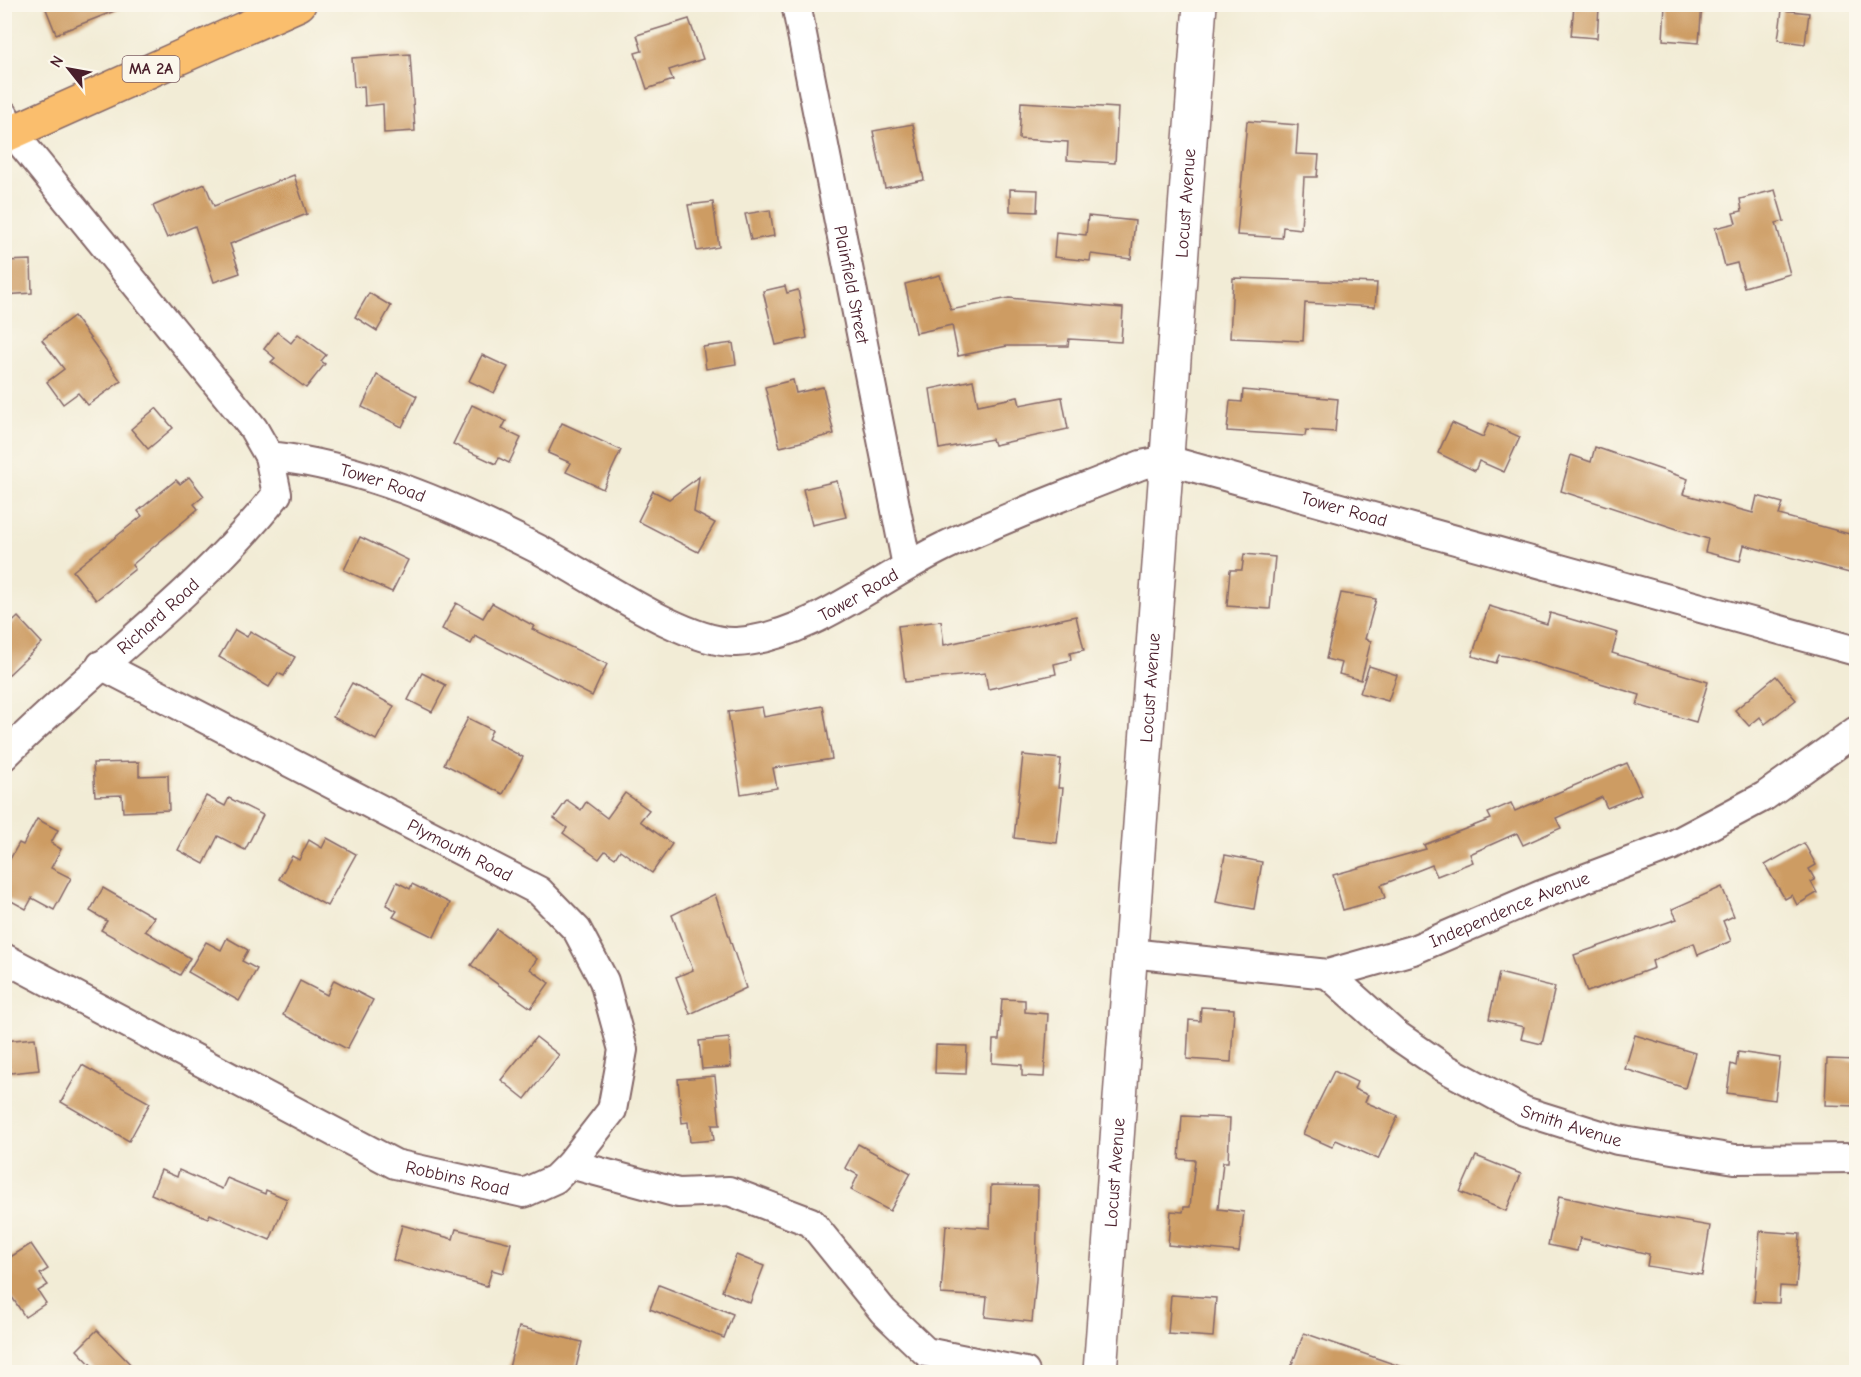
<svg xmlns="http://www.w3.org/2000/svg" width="1861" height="1377" viewBox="0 0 1861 1377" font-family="'Comic Neue',sans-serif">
	<rect width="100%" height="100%" fill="#fbf7ec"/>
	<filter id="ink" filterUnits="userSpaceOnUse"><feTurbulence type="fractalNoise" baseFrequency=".0167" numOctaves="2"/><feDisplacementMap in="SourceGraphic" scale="12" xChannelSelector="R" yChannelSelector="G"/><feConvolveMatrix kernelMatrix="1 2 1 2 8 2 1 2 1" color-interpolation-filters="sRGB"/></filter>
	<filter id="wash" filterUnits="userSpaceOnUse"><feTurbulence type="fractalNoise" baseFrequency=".008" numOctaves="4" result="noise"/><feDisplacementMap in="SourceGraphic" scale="24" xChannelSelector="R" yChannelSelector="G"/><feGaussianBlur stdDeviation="1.35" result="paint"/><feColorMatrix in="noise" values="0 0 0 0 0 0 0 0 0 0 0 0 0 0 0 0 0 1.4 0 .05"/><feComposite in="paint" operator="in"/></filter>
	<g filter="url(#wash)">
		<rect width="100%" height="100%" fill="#f2ecd6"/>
		<g id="blocks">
			<!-- building -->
			<g fill="#cd9c63">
				<polygon points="44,4 127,4 127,6 56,34"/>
				<polygon points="1665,4 1702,4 1699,43 1663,40"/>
				<polygon points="1574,6 1599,8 1597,38 1571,36"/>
				<polygon points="1782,10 1809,13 1805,44 1778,40"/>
				<polygon points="689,19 703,59 669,70 673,80 647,89 635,53 642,51 637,35"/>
				<polygon points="410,54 415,131 384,133 383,104 365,106 364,86 354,87 352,58"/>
				<polygon points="1021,102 1118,108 1115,163 1067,160 1068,142 1019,139"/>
				<polygon points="1247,121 1298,125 1296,154 1319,155 1317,177 1304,177 1301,229 1283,227 1282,238 1237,235"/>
				<polygon points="913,124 924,180 885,188 873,131"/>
				<polygon points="294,175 307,214 230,244 240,273 214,282 195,226 167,238 153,206 205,184 214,206"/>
				<polygon points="1010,189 1038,190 1037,212 1010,211"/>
				<polygon points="1775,190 1784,221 1776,223 1790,274 1744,287 1737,263 1725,266 1715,228 1736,223 1733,213 1742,211 1740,199"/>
				<polygon points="713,202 719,247 697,251 688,205"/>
				<polygon points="770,210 774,236 751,240 745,214"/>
				<polygon points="1088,216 1135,221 1131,259 1091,254 1090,261 1054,257 1056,232 1086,235"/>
				<polygon points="31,260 32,293 4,295 4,261"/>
				<polygon points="940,275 951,310 1009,298 1123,308 1121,342 1069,339 1068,346 1007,346 958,356 952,325 916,333 905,284"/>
				<polygon points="1233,278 1377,283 1375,307 1305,303 1303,341 1230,338"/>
				<polygon points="785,286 787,293 798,290 807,338 776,345 763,291"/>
				<polygon points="369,293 391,306 377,331 355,317"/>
				<polygon points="74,316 121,381 88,405 78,393 63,404 47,382 64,369 42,340"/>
				<polygon points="277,332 291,343 298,334 326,355 321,361 325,364 306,388 271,362 275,358 264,349"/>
				<polygon points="733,343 736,364 706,369 703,347"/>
				<polygon points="482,355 508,367 494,393 469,381"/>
				<polygon points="377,375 417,396 402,427 362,407"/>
				<polygon points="793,380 796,393 823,387 834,434 780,447 765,387"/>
				<polygon points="973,380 978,405 1018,397 1020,405 1062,397 1068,429 994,445 992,439 939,449 930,389"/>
				<polygon points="1243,390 1338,399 1335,432 1306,430 1305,436 1227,431 1230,401 1242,402"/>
				<polygon points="472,405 506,421 502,429 521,438 509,463 499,458 496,464 453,444"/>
				<polygon points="156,408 173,428 148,449 131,429"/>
				<polygon points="562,423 621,450 603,489 566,472 571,463 548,453"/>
				<polygon points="1452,423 1483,437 1489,423 1520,437 1504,472 1479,461 1475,471 1438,453"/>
				<polygon points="1595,447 1688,479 1683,494 1753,513 1757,496 1783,503 1779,515 1857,536 1857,575 1744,545 1740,561 1705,552 1708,539 1561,491 1571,455 1591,462"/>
				<polygon points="189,477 204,496 194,504 198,509 132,565 135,569 96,600 73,571 142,516 138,511 176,480 180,484"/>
				<polygon points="699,477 694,512 715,523 698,552 638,521 653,491 669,499"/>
				<polygon points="837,481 846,517 812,525 803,489"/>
				<polygon points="360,537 408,560 392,592 344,570"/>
				<polygon points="1244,554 1275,557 1270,609 1227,606 1230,570 1242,570"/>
				<polygon points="1341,593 1376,599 1365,639 1371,641 1361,680 1339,674 1342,663 1326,659"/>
				<polygon points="456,603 483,618 492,603 534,626 532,629 607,664 592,696 475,636 471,644 442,629"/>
				<polygon points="1489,606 1547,624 1550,613 1618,633 1612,653 1708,682 1696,722 1637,705 1640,695 1514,657 1499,655 1496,663 1472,656"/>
				<polygon points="1076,616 1084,650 1070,653 1071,660 1054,664 1056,674 988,689 985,673 905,682 898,626 941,621 944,645"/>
				<polygon points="18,617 42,643 4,679 4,630"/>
				<polygon points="235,630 247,637 250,631 295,657 284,676 278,673 269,687 219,657"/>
				<polygon points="1369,666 1397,675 1388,701 1360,693"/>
				<polygon points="422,673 446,685 432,712 408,700"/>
				<polygon points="1776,676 1796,700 1765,724 1760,717 1749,726 1735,710"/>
				<polygon points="352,683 394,706 376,740 333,717"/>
				<polygon points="823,706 832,759 773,768 777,788 741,794 728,712 762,707 764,717"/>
				<polygon points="468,718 492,730 488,739 523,757 503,794 444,764"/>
				<polygon points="1023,755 1061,759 1058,788 1063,788 1057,843 1014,838"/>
				<polygon points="139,762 139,776 168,775 169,810 123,812 122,795 95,796 93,763"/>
				<polygon points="1627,763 1641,794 1607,808 1602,797 1556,818 1561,828 1523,845 1517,833 1470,854 1473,862 1437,876 1432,865 1381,885 1385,898 1343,910 1333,875 1426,849 1424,845 1491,819 1488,813 1511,803 1515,811"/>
				<polygon points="625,793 649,810 640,821 672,844 652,873 620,850 615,858 605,851 599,859 563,833 567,828 554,818 567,800 581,810 586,802 607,818"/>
				<polygon points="206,796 225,806 229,798 263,815 245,850 218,836 204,864 178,850"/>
				<polygon points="37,819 58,830 51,843 61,849 51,868 71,878 54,910 32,898 26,909 4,897 4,870 19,843 23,845"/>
				<polygon points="327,838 356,854 327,906 279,879 292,856 299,860 309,840 322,848"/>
				<polygon points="1804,843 1816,865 1809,869 1815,880 1811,882 1817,893 1797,905 1792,895 1785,899 1765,865"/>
				<polygon points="1225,855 1262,862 1254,909 1216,902"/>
				<polygon points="397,882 410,889 412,884 450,903 434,937 393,917 397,911 386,905"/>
				<polygon points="1722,887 1734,916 1723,921 1731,941 1698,955 1694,943 1652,961 1654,968 1587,992 1574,955 1677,919 1672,909"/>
				<polygon points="103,888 154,917 145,931 190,958 180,975 101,930 107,921 90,911"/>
				<polygon points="715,894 746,988 690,1014 676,977 693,970 672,915"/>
				<polygon points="497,929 537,959 530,969 549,983 531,1008 471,965"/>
				<polygon points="227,938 248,950 242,961 257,969 239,1001 188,972 206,942 221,950"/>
				<polygon points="1499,973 1555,987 1542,1044 1521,1039 1524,1027 1489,1019"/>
				<polygon points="334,980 373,1000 347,1049 283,1015 300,981 327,995"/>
				<polygon points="1002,999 1025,1000 1025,1012 1048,1014 1044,1077 1022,1076 1022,1065 992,1063 993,1040 999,1040"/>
				<polygon points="1201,1007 1234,1009 1231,1062 1187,1059 1189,1020 1200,1021"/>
				<polygon points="1635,1035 1695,1053 1685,1088 1625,1069"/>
				<polygon points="536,1037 559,1055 525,1099 501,1080"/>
				<polygon points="35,1038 39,1070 11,1073 4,1041"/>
				<polygon points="729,1038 731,1067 702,1069 699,1041"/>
				<polygon points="936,1045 967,1046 966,1074 935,1073"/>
				<polygon points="1738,1052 1780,1058 1775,1100 1727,1093 1731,1064 1736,1066"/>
				<polygon points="1827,1059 1857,1060 1857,1106 1825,1105"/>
				<polygon points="82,1065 150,1103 129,1141 61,1102"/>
				<polygon points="1334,1071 1357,1082 1354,1089 1368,1095 1365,1102 1398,1116 1378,1159 1336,1140 1332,1147 1303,1134"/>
				<polygon points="715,1076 720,1125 712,1125 714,1140 690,1142 688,1122 682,1123 678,1079"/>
				<polygon points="1182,1116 1230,1118 1228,1162 1223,1162 1218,1209 1244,1212 1239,1252 1168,1245 1171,1211 1183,1212 1184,1207 1190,1207 1195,1160 1179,1159"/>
				<polygon points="858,1144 911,1173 890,1211 851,1190 858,1175 845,1168"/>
				<polygon points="1476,1156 1521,1174 1506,1211 1460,1192"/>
				<polygon points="161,1170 177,1177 179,1170 222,1189 227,1178 265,1194 266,1190 287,1199 270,1240 210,1214 208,1218 151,1194"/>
				<polygon points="991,1185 1038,1186 1036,1279 1032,1322 985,1317 987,1297 941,1294 946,1225 990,1228"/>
				<polygon points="1559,1196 1636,1213 1710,1226 1702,1275 1647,1266 1649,1254 1580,1238 1577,1251 1548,1245"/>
				<polygon points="402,1225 453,1239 456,1229 511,1243 503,1273 492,1270 487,1286 393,1260"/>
				<polygon points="1760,1231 1800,1234 1796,1287 1780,1286 1779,1303 1754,1302"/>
				<polygon points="31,1244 48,1269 40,1274 48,1285 38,1291 46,1303 25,1317 4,1285 4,1261"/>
				<polygon points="736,1255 764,1266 750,1303 722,1291"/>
				<polygon points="659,1285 733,1314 724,1338 650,1309"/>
				<polygon points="1171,1295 1216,1298 1213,1337 1168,1334"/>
				<polygon points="519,1327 582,1342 575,1372 508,1372"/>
				<polygon points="97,1330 138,1372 98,1372 77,1350"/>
				<polygon points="1304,1333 1408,1369 1408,1372 1289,1372"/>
			</g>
		</g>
	</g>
	<g filter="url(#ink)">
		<use href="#blocks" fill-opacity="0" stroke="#856767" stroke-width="1.5"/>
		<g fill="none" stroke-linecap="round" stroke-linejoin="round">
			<defs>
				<g id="minor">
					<path id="s1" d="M796,4L907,566"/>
					<path id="s2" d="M4,115L12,132L253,428L269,456C362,466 451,505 534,547C585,572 682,644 736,642C808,638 879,578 943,547C1007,516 1075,492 1141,465L1167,460L1856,651"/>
					<path id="s3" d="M101,665L539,891L577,930L604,981L623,1050L612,1110L570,1164"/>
					<path id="s4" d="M4,756C93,667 199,593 277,494L269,456"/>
					<path id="s5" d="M1130,953L1328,974L1413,950L1541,895L1671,846L1765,796L1856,731"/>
					<path id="s6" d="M4,958L395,1164L524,1193L555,1179L570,1164L678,1193L729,1191L811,1222L883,1311L926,1352L1025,1372"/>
					<path id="s7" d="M1328,974L1395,1034L1443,1067L1524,1111L1617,1140L1735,1159L1856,1158"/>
				</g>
				<g id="tertiary">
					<path id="s8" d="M1100,1372L1200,4"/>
				</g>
				<polyline id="primary" points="4,136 299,4"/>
			</defs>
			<!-- minor casing -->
			<use href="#minor" stroke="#856767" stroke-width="32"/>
			<!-- tertiary casing -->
			<use href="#tertiary" stroke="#856767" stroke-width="36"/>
			<!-- primary casing -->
			<use href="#primary" stroke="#856767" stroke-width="36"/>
			<!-- minor -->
			<use href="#minor" stroke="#fff" stroke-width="28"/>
			<!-- tertiary -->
			<use href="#tertiary" stroke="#fff" stroke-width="33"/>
			<!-- primary -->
			<use href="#primary" stroke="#fabe6d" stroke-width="33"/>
		</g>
	</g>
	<g text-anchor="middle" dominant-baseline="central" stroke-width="6" stroke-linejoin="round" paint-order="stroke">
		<!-- shield labels -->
		<rect fill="#fbf7ec" stroke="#7f6065" stroke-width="1.5" x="122.5" y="56" width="57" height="26" rx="4.5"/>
		<g font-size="16" font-weight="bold" fill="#4a1f2b">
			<text x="151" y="69">MA 2A</text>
		</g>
		<!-- street labels -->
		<g font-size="18" fill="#4a1f2b" stroke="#fbf7ec">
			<text stroke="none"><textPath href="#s8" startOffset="1172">Locust Avenue</textPath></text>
			<text stroke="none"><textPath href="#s1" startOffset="286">Plainfield Street</textPath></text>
			<text stroke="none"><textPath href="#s2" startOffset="550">Tower Road</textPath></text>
			<text stroke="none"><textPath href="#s2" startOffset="1594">Tower Road</textPath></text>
			<text stroke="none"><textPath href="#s2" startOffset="1072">Tower Road</textPath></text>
			<text stroke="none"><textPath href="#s4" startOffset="208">Richard Road</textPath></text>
			<text stroke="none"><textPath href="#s8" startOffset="686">Locust Avenue</textPath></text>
			<text stroke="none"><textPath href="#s3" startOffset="404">Plymouth Road</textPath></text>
			<text stroke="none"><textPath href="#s5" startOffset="392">Independence Avenue</textPath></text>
			<text stroke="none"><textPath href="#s7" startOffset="290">Smith Avenue</textPath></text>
			<text stroke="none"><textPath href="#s8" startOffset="200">Locust Avenue</textPath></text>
			<text stroke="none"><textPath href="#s6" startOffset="506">Robbins Road</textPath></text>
		</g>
	</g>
	<!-- margin -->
	<rect width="1861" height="1377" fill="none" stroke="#fbf7ec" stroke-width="24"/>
	<!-- north arrow -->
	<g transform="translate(69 69) rotate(301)" stroke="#fbf7ec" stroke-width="4.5" paint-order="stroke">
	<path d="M0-4.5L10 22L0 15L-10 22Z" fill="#4a1f2b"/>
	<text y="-9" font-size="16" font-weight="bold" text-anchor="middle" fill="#4a1f2b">N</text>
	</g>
</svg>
